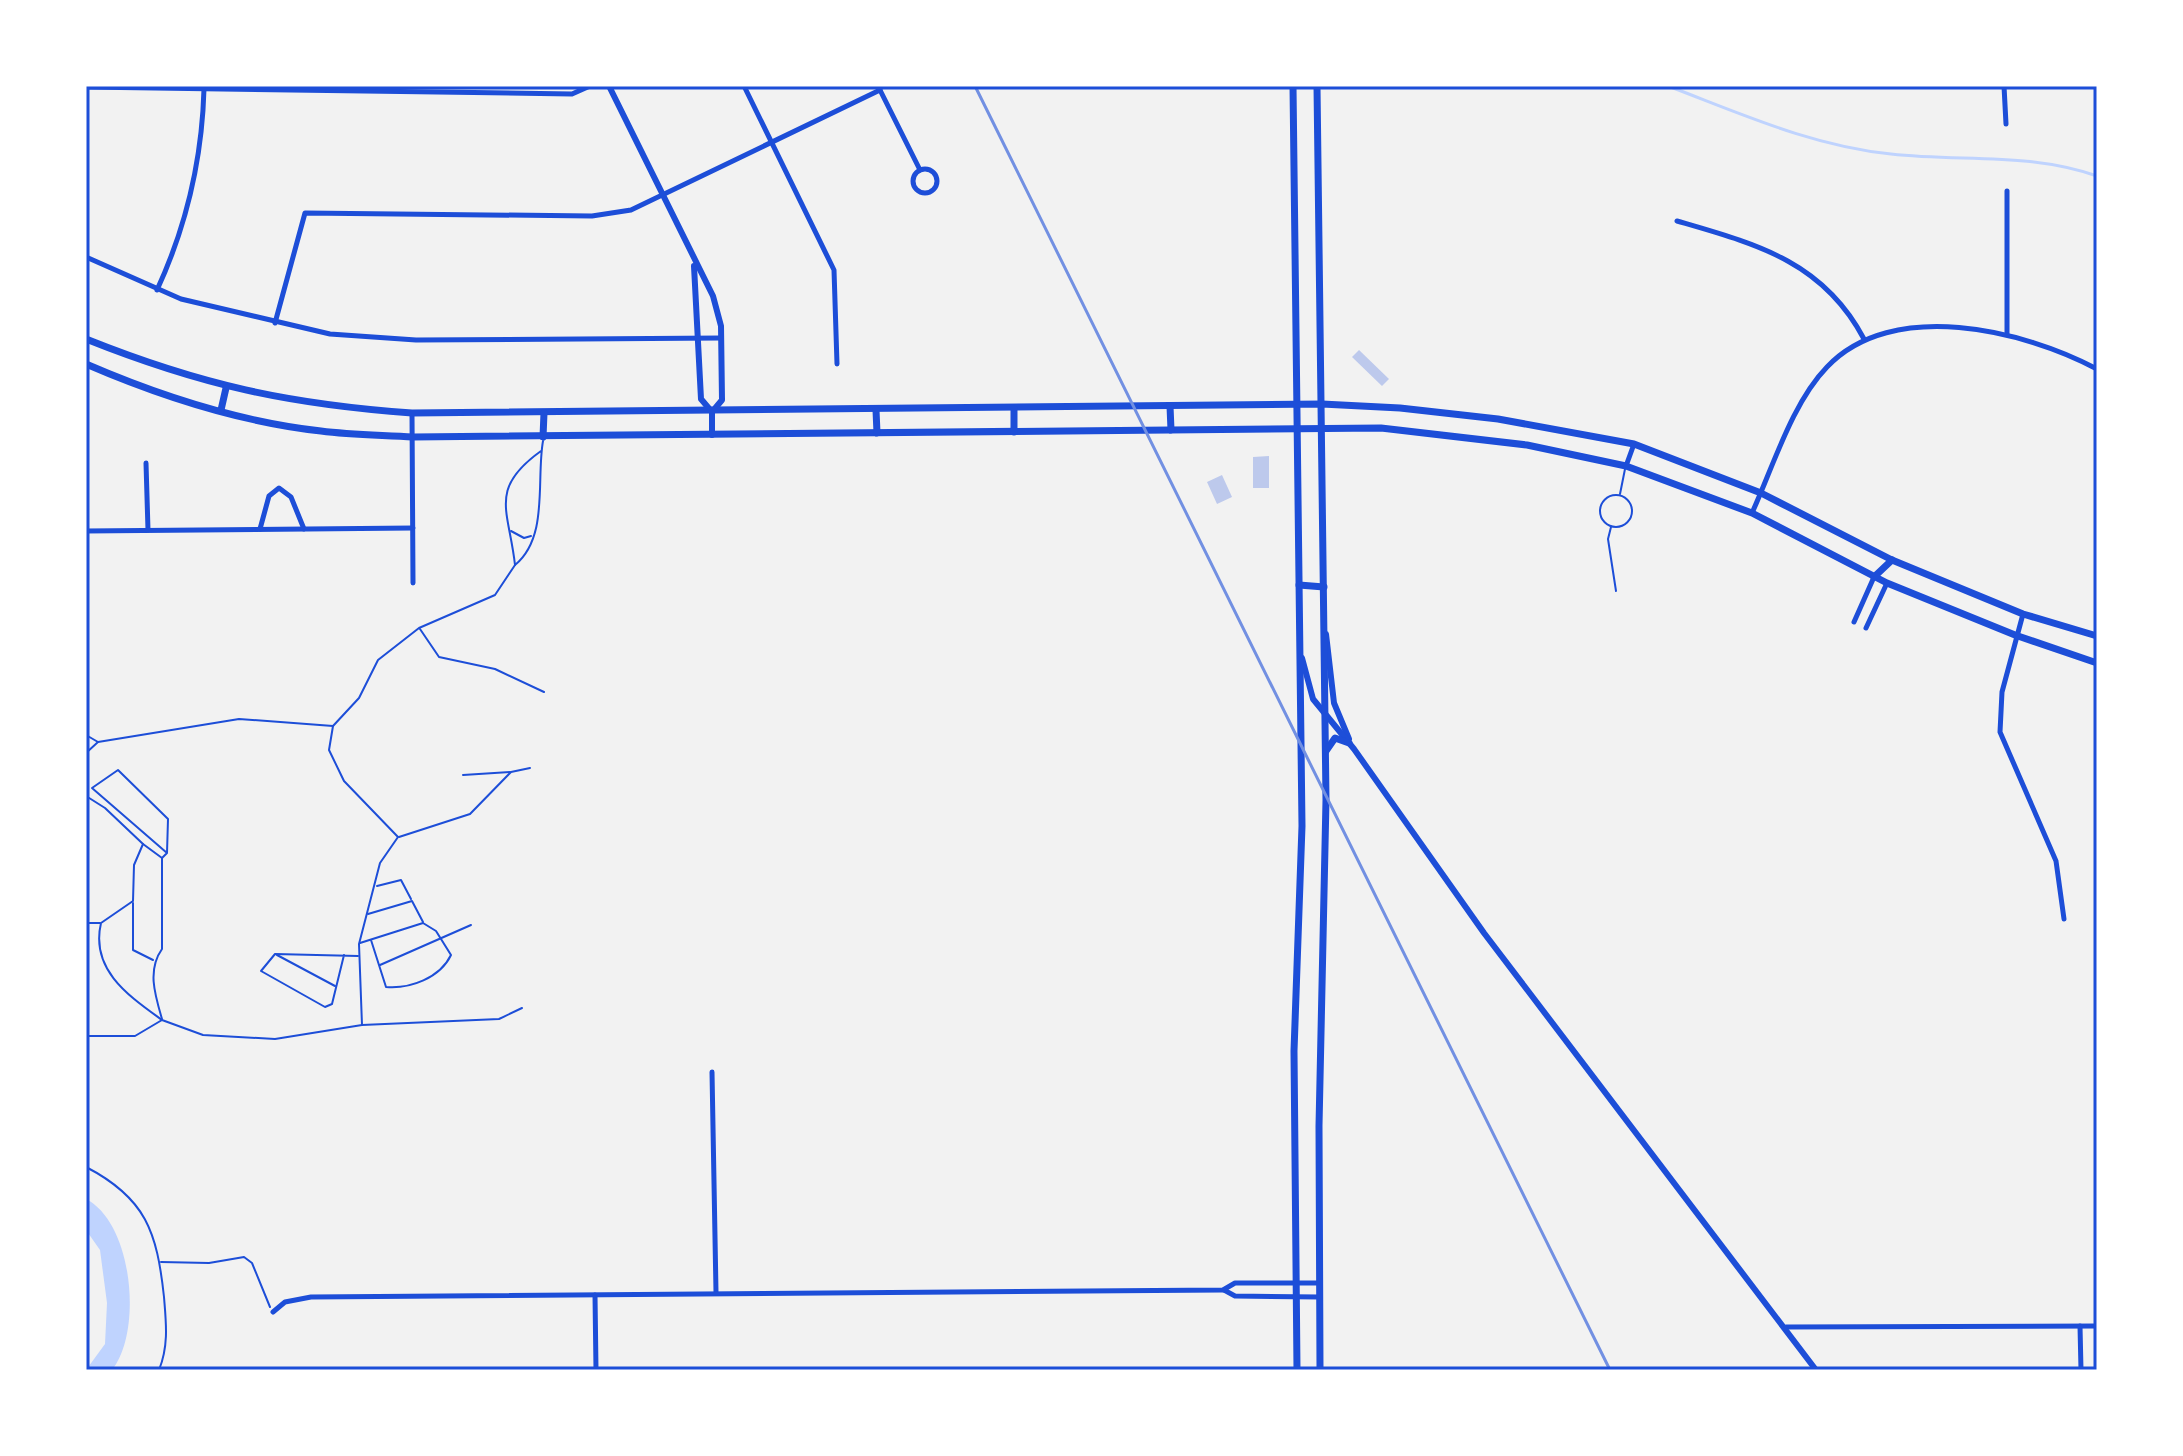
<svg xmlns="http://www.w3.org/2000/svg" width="2183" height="1456" viewBox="0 0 2183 1456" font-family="'Golos Text',sans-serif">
	<rect width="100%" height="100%" fill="#f2f2f2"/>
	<!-- water -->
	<path fill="#bfd3fe" d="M86,1199C133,1223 143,1331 112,1370H86L105,1344L107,1303L100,1250L86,1230Z"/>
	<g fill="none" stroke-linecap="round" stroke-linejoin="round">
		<!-- stream -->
		<path stroke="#bfd3fe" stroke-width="3" d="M1668,86C1742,114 1812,146 1891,154C1962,162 2028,152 2097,176"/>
	</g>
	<!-- building -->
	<g fill="#bdc9ec">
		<polygon points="1359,350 1389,379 1382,386 1352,357"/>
		<polygon points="1269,456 1269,488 1253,488 1253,457"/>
		<polygon points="1222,475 1232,497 1217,504 1207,482"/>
	</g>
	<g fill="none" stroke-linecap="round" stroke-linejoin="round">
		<!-- path -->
		<g stroke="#1d4ed8" stroke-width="2">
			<path d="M86,1167C146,1198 157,1232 164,1297C166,1322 169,1345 159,1370"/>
			<polyline points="161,1262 209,1263 244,1257 252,1263 270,1307"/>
		</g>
		<!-- service -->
		<g stroke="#1d4ed8" stroke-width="2">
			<path d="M541,451C488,489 509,510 515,565C549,537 536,480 543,441"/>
			<polyline points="1620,494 1625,469"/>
			<circle cx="1616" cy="511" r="16"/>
			<polyline points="1611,527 1608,539 1616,591"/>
			<polyline points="511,531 524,538 531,536"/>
			<polyline points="420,629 439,657 495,669 544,692"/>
			<polyline points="86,735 98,742"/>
			<polyline points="86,753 98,742 239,719 333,726"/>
			<polyline points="463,775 510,772"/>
			<path d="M86,796L105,808L143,844L134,865L133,901L101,923C90,970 129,996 162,1020"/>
			<polyline points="399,837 470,814 511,772 530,768"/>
			<path d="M143,844L162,858V949C147,970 155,995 162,1019"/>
			<polyline points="162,858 167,853 168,819 118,770 92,788 167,853"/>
			<polyline points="377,886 401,880 411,899"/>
			<polyline points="133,903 133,950 153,960"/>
			<polyline points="368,914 412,901 423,922"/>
			<polyline points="86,923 100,923"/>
			<path d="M360,943L423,923L436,931L451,955C440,978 410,989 386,987L371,940"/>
			<polyline points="277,955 335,986"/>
			<polyline points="344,955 332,1004 325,1007 261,971 275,954 358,956"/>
			<polyline points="380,965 471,925"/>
			<polyline points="362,1025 359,944 380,863 398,837 344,781 329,750 333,726 359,698 378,660 419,628 495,595 515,565"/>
			<polyline points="86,1036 135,1036 162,1020 203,1035 275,1039 362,1025 499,1019 522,1008"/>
		</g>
		<!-- minor -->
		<g stroke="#1d4ed8" stroke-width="5">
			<polyline points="744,86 834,270 837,364"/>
			<polyline points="878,86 920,170"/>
			<polyline points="2004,86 2006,124"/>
			<polyline points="86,87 572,94 590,86"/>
			<circle cx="925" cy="181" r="12"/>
			<path d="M1677,221C1756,244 1823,261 1864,339"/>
			<polyline points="86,257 181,299 330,334 416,340 721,338"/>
			<path d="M157,290C187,225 202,160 204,89"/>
			<polyline points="275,323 305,213 592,216 631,210 880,90"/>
			<polyline points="2007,334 2007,191"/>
			<polyline points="412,413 413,583"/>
			<polyline points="146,463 148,530"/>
			<polyline points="1626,466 1634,444"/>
			<path d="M1752,513C1773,467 1792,403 1827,367C1892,298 2024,330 2097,369"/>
			<polyline points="260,529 269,496 279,488 291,497 304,529"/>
			<polyline points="86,531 413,528"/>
			<polyline points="2023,614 2002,692 2000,732 2056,861 2064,919"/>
			<polyline points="1854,622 1874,577"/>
			<polyline points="1866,628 1887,583"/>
			<polyline points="712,1072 716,1292"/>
			<polyline points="1224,1290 1235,1296 1319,1297"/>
			<polyline points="595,1295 596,1370"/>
			<polyline points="273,1312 285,1302 311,1297 1223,1290 1235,1283 1319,1283"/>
			<polyline points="2080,1326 2081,1370"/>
			<polyline points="1786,1327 2097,1326"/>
		</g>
		<!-- tertiary -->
		<g stroke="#1d4ed8" stroke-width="6">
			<polyline points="609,86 713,296 721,326 722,400 712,412"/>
			<polyline points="694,266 701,399 712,412 712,435"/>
			<polyline points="1326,634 1334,703 1349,739"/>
			<polyline points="1302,658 1313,699 1354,749 1484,933 1816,1370"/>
		</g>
		<!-- secondary -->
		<g stroke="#1d4ed8" stroke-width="7">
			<polyline points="1293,86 1302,826 1294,1051 1297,1370"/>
			<polyline points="1317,86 1326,800 1319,1126 1320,1370"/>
			<path d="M86,339C201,385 288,404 412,413L1322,404L1400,408L1498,419L1634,444L1761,493L1892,560L2023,614L2097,636"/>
			<path d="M86,364C160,396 240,422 321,431C351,435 382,435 413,437L1381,428L1527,445L1626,466L1752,513L1887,583L2015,635L2097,663"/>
			<polyline points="1170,406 1171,430"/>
			<polyline points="1014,409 1014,432"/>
			<polyline points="221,410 226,388"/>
			<polyline points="876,410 877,433"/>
			<polyline points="543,437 544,413"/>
			<polyline points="1874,577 1892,560"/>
			<polyline points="1299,585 1324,587"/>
			<polyline points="1326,751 1335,738 1349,743"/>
		</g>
		<!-- rail -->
		<path stroke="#7290e2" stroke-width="3" d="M975,86C1187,514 1395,944 1610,1370"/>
	</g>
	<!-- border -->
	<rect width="2183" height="1456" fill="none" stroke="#ffffff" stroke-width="176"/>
	<rect x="88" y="88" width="2007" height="1280" fill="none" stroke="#1d4ed8" stroke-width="3"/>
</svg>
